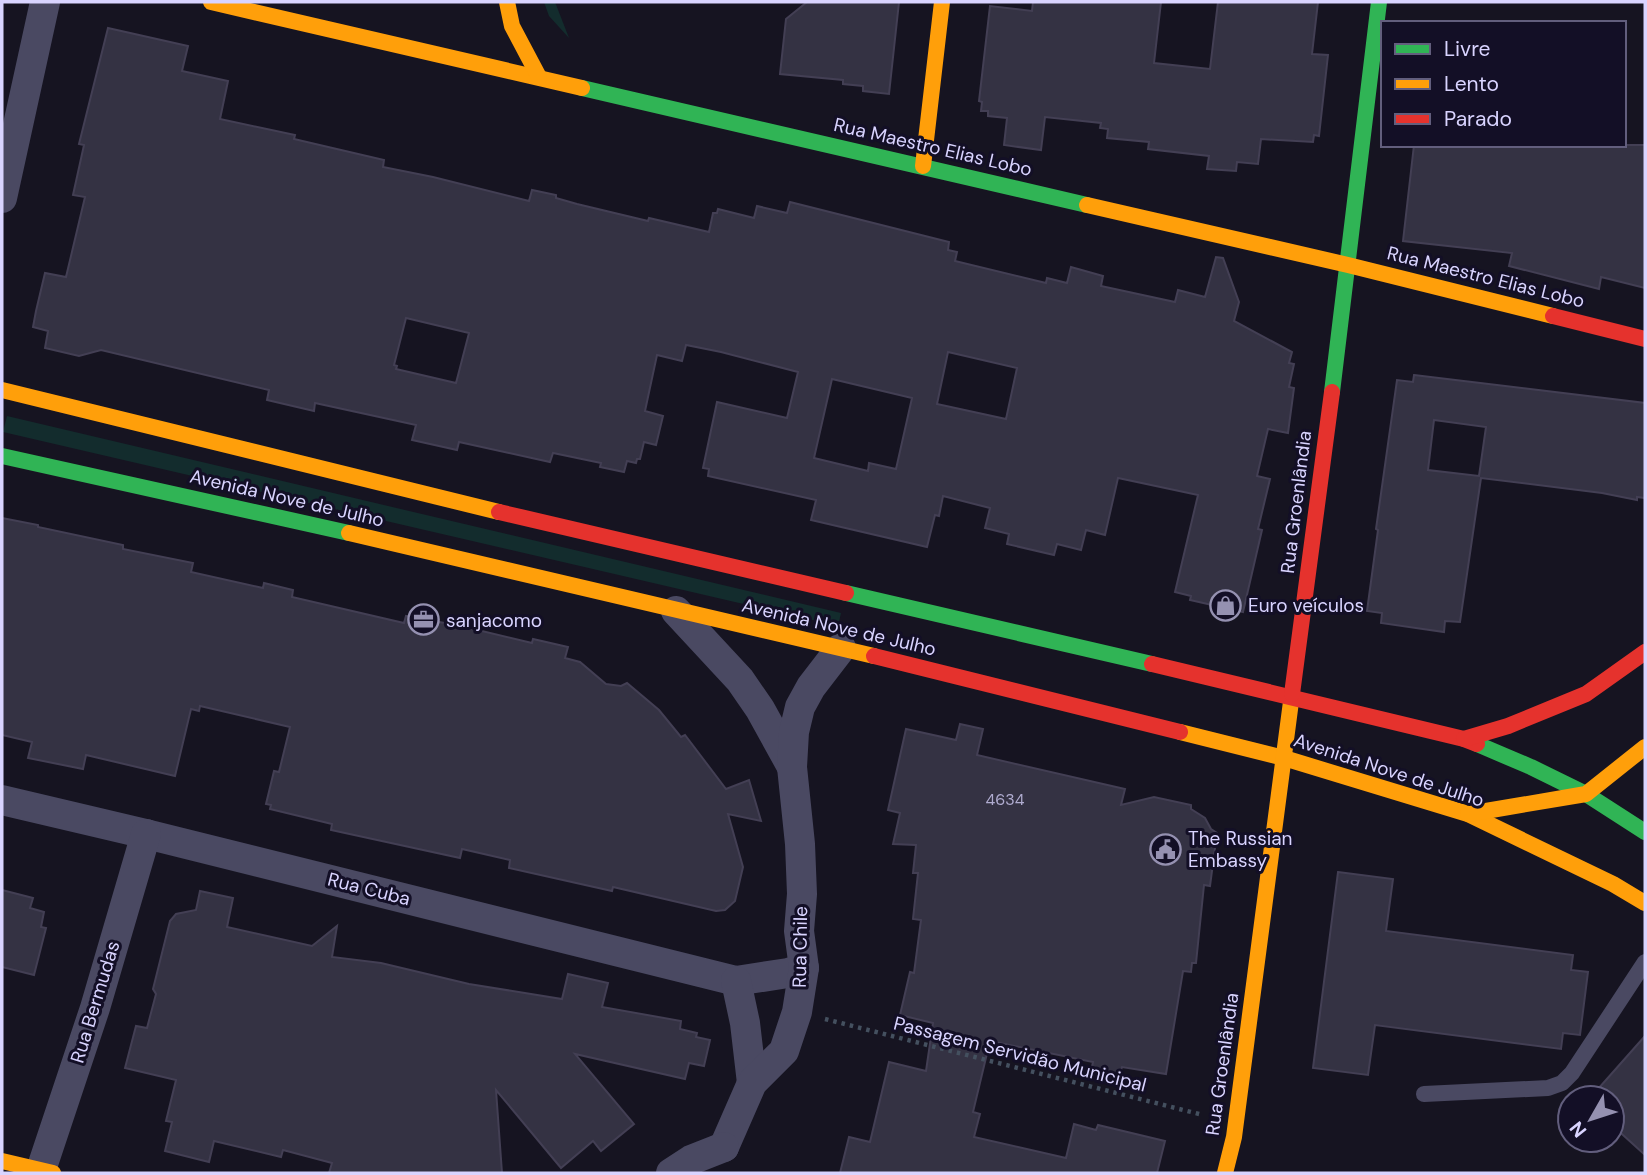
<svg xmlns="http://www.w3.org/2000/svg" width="1647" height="1175" viewBox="0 0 1647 1175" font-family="'DM Sans',sans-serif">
	<rect width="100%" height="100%" fill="#161421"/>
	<!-- green -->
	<g fill="#132c2d">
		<polygon points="544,2 555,2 569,38 549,16"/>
		<polygon points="7,416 841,613 838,626 3,432"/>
	</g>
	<!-- building -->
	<g fill="#343243" stroke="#433f54" stroke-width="2" fill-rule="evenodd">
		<polygon points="807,2 899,2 889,94 863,91 863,86 843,84 843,80 780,74 786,19"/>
		<polygon points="1033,2 1161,2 1154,63 1210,69 1218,2 1318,2 1312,54 1328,55 1319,136 1314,135 1313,142 1261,139 1258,164 1237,162 1236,171 1207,169 1209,156 1148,149 1149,142 1107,138 1108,129 1100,128 1101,123 1045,117 1041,150 1004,145 1007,118 988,116 988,111 981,111 982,102 979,101 990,6 1032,11"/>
		<path d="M108,28L188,46L182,71L228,81L220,119L295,135L294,139L384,160L383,167L433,177L529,201L532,190L556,195V198L577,204L648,221L649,218L709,232L713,213H717L718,209L754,218L757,206L787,213L790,202L949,242L948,250L957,252L955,261L1046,283L1047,278L1067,283L1071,267L1103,276L1101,286L1175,302L1178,290L1205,297L1216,257L1223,258L1239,302L1234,321L1292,352L1289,363L1294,364L1289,387L1294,388L1288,433L1268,429L1257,476L1270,479L1258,529L1262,530L1243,612L1190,600L1191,596L1175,592L1198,495L1118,478L1105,535L1086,530L1081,550L1057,544L1054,555L1007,544L1009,534L985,528L990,508L943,496L939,516L935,515L927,547L811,520L816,500L708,476L709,469L703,468L717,402L787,418L798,372L721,352L686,345L682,361L657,355L645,411L663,416L656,445L644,442L640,459H637L636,463L627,461L624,472L600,467L601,463L553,453L550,462L459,442L457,450L412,440L416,425L315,403L314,411L267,400L269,390L101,350L79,356L45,348L48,331L33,327L36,311L45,273L66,277L85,197L73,195L84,145L79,144ZM406,318L469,333L456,383L396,369L397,366L394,365ZM948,352L1017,368L1006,419L937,404ZM832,379L912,398L896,469L869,463L868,471L814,458Z"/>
		<polygon points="1414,145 1645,145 1645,288 1601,277 1599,289 1509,266 1512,253 1403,241"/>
		<path d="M1414,375L1645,403V498L1637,497V500L1602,493L1481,478L1460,622L1445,621L1444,632L1381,623L1382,613L1367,611L1378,530L1376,529L1397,380L1413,382ZM1434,420L1486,427L1479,476L1428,470Z"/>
		<polygon points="2,518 38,525 38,527 123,545 123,549 193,563 191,572 263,588 264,583 293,590 292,597 404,623 406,616 461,626 532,643 533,639 568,647 565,658 580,662 606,684 621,686 627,683 659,710 681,737 685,735 726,789 749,780 761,821 728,814 743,867 735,901 725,910 716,911 613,887 612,891 509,868 510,860 462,849 460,858 331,830 332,824 270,809 271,805 266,804 274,771 279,772 290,727 200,706 199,711 191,709 175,776 86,755 83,769 28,758 32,742 2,735"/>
		<polygon points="960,724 983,729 977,755 1125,789 1121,805 1154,797 1191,805 1191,809 1205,818 1211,829 1217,833 1210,886 1204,885 1196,963 1192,963 1191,972 1183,971 1166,1074 1122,1067 1117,1082 1090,1076 1093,1062 990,1041 973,1112 980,1114 974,1137 1066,1158 1074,1124 1096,1130 1098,1125 1165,1141 1157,1173 840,1173 849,1137 870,1142 889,1062 926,1071 933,1023 900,1015 910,972 914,973 921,920 913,919 918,873 913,873 916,845 893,844 900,813 888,810 906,729 956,740"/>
		<polygon points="1338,872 1393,879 1386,931 1573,955 1571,970 1588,972 1580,1035 1563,1033 1561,1049 1375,1025 1368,1075 1313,1068"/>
		<polygon points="2,890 33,898 30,908 44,912 41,927 46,928 34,975 2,967"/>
		<polygon points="200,891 233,898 227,927 312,946 337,926 332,957 381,963 469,984 562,999 568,974 608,983 602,1007 681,1021 680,1029 697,1033 696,1037 710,1040 704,1066 689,1063 685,1079 575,1054 634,1124 601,1151 593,1141 561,1168 496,1090 502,1173 329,1173 332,1163 283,1150 281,1157 214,1141 209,1162 165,1151 172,1122 166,1121 176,1080 125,1068 136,1026 147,1028 156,994 153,989 170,921 176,914 196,910"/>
		<polygon points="1645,1036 1645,1155 1612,1125 1612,1098 1590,1098"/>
	</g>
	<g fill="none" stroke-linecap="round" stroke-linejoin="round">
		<!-- path -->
		<polyline stroke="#44505f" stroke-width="4.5" stroke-dasharray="3.5 5" stroke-linecap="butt" points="825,1019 1203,1115"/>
		<!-- lane -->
		<polyline stroke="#4a4962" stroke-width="16" points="1424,1094 1548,1088 1562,1083 1572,1073 1645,962"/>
		<!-- street -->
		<g stroke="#4a4962" stroke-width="30">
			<polyline points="2,198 45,2"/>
			<polyline points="676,611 740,680 760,709 792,767"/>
			<polyline points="2,800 146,834 736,981 788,973 804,968"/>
			<polyline points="736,981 745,1023 752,1083"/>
			<polyline points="724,1147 752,1083 784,1051 797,1012 804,968 799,931 802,894 800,844 792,767 794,732 800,707 811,687 841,648"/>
			<polyline points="41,1170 95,1008 146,834"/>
			<polyline points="671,1173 691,1160 724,1147"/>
		</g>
		<!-- fast -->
		<g stroke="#30b455" stroke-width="16">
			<polyline points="582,88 1087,205"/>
			<polyline points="1332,392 1379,2"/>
			<polyline points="2,456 349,533"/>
			<polyline points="846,593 1152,664"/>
			<polyline points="1477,744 1531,767 1586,794 1645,832"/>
		</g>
		<!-- slow -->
		<g stroke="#ff9f0a" stroke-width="16">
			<polyline points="211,2 582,88"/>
			<polyline points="507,2 512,26 539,77"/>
			<polyline points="923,166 942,2"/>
			<polyline points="1087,205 1348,265 1553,316"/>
			<polyline points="2,390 499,512"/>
			<polyline points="349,533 874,656"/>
			<polyline points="1180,732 1284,758 1468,814 1613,884 1645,903"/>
			<polyline points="1468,814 1586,794 1645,747"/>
			<polyline points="2,1161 53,1173"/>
			<polyline points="1225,1173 1234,1137 1292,694"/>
		</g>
		<!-- jam -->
		<g stroke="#e5322d" stroke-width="16">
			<polyline points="1553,316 1645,339"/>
			<polyline points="499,512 846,593"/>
			<polyline points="874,656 1180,732"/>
			<polyline points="1152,664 1464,739 1477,744"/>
			<polyline points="1292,694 1332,392"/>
			<polyline points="1464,739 1508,726 1586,694 1645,652"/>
		</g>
	</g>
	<!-- icons -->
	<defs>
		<symbol id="shop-ring" viewBox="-11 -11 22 22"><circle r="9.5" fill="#130f26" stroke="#9591b1" stroke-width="1.5"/><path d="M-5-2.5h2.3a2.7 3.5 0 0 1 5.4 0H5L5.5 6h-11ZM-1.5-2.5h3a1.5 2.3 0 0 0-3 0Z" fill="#9591b1"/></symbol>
		<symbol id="office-ring" viewBox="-11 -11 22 22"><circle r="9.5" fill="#130f26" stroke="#9591b1" stroke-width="1.5"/><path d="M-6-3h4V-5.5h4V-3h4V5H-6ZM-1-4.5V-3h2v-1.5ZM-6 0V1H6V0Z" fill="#9591b1"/></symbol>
		<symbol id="civic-ring" viewBox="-11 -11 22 22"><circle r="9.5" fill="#130f26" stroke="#9591b1" stroke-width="1.5"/><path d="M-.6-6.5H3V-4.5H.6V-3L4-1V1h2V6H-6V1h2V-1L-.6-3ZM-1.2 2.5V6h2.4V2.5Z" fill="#9591b1"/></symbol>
	</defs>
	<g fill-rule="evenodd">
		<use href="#shop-ring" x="1208" y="588" width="35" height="35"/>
		<use href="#office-ring" x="406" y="602" width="35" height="35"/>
		<use href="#civic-ring" x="1148" y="832" width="35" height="35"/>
	</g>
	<g text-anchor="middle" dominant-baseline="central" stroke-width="6" stroke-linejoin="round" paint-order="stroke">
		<!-- number labels -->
		<g font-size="16" fill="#b0acd0">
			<text x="1005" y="799">4634</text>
		</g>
		<!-- street labels -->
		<g font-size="19" fill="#d9d4ff" stroke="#130f26">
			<text transform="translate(933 147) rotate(13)">Rua Maestro Elias Lobo</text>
			<text transform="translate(1486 277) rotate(14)">Rua Maestro Elias Lobo</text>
			<text transform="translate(287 498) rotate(13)">Avenida Nove de Julho</text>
			<text transform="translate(1296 502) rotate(-83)">Rua Groenlândia</text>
			<text transform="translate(839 627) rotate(13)">Avenida Nove de Julho</text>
			<text transform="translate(1389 770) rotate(18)">Avenida Nove de Julho</text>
			<text transform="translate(369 889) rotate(14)">Rua Cuba</text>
			<text transform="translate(800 947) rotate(-89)">Rua Chile</text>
			<text transform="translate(95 1002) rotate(-73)">Rua Bermudas</text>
			<text transform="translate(1020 1054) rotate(14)">Passagem Servidão Municipal</text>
			<text transform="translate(1222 1064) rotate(-82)">Rua Groenlândia</text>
		</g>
		<!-- poi labels -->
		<g font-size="19" fill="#d9d4ff" stroke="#130f26" text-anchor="start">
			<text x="1248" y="605">Euro veículos</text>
			<text x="446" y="620">sanjacomo</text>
			<text x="1188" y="838">The Russian<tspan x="1188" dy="22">Embassy</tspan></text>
		</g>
	</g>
	<!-- border -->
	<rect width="1647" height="1175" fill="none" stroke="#d9d4ff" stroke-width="7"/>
	<!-- legend -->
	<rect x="1381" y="21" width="245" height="126" fill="#130f26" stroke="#625e7d" stroke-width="2"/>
	<rect x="1395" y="44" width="35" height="10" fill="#30b455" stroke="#625e7d" stroke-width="2"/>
	<text x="1444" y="56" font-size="21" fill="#d9d4ff">Livre</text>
	<rect x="1395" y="79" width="35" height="10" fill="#ff9f0a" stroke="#625e7d" stroke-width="2"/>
	<text x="1444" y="91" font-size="21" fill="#d9d4ff">Lento</text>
	<rect x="1395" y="114" width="35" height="10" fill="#e5322d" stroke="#625e7d" stroke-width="2"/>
	<text x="1444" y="126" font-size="21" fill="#d9d4ff">Parado</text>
	<!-- north arrow -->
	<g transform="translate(1591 1119) rotate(231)"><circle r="33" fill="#130f26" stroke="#625e7d" stroke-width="2"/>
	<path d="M0-5L12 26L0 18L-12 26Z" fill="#9591b1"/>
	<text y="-10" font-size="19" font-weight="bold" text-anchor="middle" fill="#d9d4ff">N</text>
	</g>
</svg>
